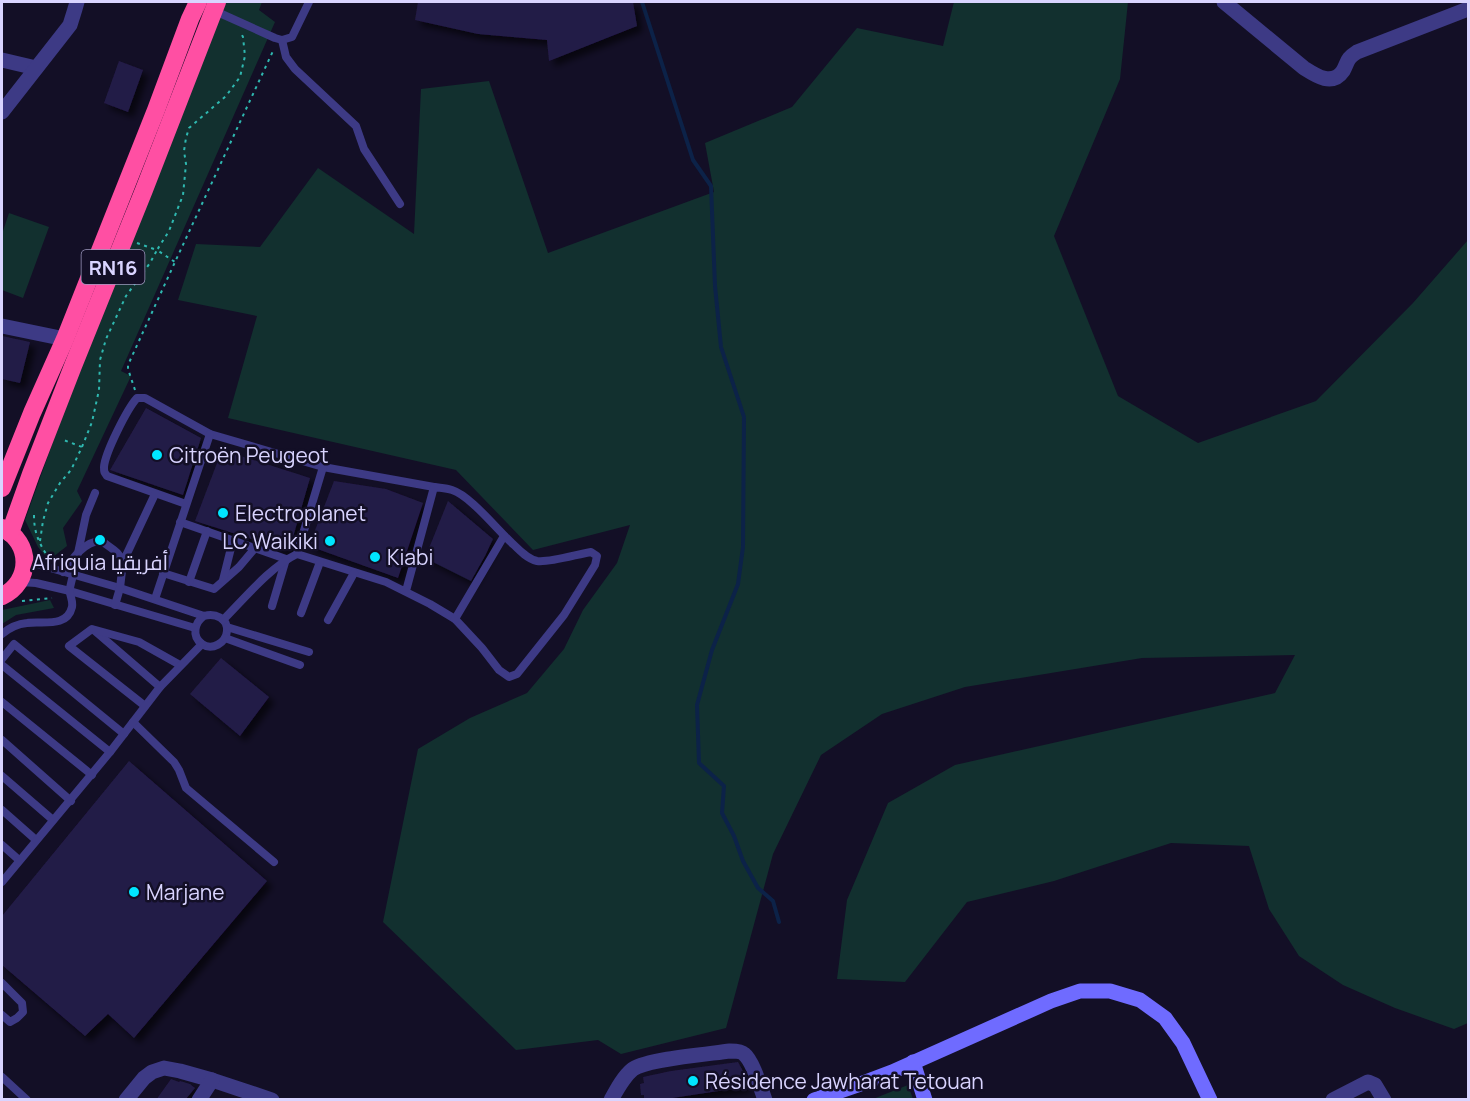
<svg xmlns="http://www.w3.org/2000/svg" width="1470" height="1101" viewBox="0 0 1470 1101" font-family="Manrope,Cairo,sans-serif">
	<defs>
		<filter id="shadow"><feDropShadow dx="5.5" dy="5.5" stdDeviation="3" flood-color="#0009"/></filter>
	</defs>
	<rect width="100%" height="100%" fill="#130f26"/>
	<!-- green -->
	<g fill="#12302f">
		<polygon points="226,2 262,2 259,10 275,22 121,371 131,376 77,491 82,501 63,528 67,546 49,560 38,547 25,520 92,333"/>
		<polygon points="954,2 1128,2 1120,79 1054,236 1118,396 1198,443 1316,401 1413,303 1468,240 1468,1023 1454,1029 1395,1008 1343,985 1299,956 1269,909 1249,846 1171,843 1054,881 967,902 905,982 837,979 847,900 888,803 955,765 1275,693 1295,655 1142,658 965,687 882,714 821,755 773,854 726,1028 621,1054 598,1040 516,1050 383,922 418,749 470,718 527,693 564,649 583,610 617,563 630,525 533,550 456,470 228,418 257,316 178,300 196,244 260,247 318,168 414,234 421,89 489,81 548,253 714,192 705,143 792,107 857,28 943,46"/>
		<polygon points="9,213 49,227 23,298 2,290 2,234"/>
		<polygon points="50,600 54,608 16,615 2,624 2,610"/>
		<polygon points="908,1085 913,1099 873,1099"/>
	</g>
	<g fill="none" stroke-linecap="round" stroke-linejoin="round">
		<!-- stream -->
		<polyline stroke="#0c2248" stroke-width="4" points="642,2 693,160 711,186 715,286 721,347 744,417 743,547 738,584 712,650 697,705 699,763 724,786 722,813 734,836 743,861 758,888 773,901 779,922"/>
	</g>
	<!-- building -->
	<g fill="#241b47" filter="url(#shadow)">
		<polygon points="418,2 633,2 637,26 549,61 547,40 478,34 415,20"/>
		<polygon points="119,61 143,70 128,112 104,103"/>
		<polygon points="2,336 30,342 20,383 2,379"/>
		<polygon points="146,408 201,438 183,495 110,470"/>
		<polygon points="222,450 310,478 289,551 195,521"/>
		<polygon points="334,481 386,489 423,503 398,578 309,546"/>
		<polygon points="448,501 493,539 485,556 471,581 425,558"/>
		<polygon points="221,658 269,697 240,736 190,694"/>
		<polygon points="129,761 267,881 134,1038 108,1014 85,1036 2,965 2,916"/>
		<polygon points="738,1062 748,1080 744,1080 745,1087 659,1100 644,1100 644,1095 641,1095 640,1084 644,1083 643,1077 671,1071"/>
		<polygon points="171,1079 179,1082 180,1081 190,1084 195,1088 185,1100 156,1100"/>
	</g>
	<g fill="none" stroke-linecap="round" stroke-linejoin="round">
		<!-- path -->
		<g stroke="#2fb8b0" stroke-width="2" stroke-dasharray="3 4.5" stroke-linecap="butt">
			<polyline points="137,243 157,250 169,231 183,195 186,164 184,151 186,138 189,128 226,96 240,77 245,56 243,37 241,33"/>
			<polyline points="135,390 128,369 128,365 175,262 273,51"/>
			<polyline points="82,447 92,422 99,390 100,360 106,339 126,296 150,263 157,250 175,262"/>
			<path d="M34,515C34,533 39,543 48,557"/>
			<polyline points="40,541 43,521 48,503 60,483 71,470 82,447 61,439"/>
			<polyline points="22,601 52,598"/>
		</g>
		<!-- lane -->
		<g stroke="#3d3a85" stroke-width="8">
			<polyline points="215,11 275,38 282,40 292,37 309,2"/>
			<polyline points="282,40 286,57 295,69 356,126 364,149 400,204"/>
			<path d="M186,504L107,476C104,472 104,472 104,467C105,453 127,409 137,398H145L210,434L323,467L434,487"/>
			<polyline points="180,522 286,559 272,606"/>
			<polyline points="78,553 86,515 95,493"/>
			<path d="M297,554L386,582L430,604L455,619L482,648L499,670L509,677L517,674L564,615L595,565L597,556L591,552C578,554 549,563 537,561C528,559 520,551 514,545C498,531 471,496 452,490C446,488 440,488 434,487L406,591"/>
			<path d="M26,561L120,588L204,616C215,613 228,618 227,631C226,643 212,651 202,644C191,636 195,622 204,616"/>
			<path d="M63,572C72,559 85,540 102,541C111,549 118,550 123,562"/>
			<polyline points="163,573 214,589 239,567 255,548"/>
			<polyline points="223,580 233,540"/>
			<polyline points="20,582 36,583 70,591 195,628"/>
			<polyline points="189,582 207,531"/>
			<polyline points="155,599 210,434"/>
			<polyline points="115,605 120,588 123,562 155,494"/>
			<polyline points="301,613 320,562"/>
			<polyline points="455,619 504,536"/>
			<path d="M223,620C244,599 270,567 297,554L323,467"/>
			<polyline points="328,620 354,573"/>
			<polyline points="227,627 309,652"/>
			<polyline points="95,631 160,687"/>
			<path d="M2,634C9,628 17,624 27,623C43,621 67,628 72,607C73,602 71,598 70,593C69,587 72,581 73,575"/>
			<polyline points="225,638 300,665"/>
			<polyline points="2,659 14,644 124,734"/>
			<polyline points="2,665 110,752"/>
			<polyline points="2,702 92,775"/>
			<polyline points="145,706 69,646 92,629 139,642 180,665"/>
			<polyline points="133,722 174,762 179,770 186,788 274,862"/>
			<polyline points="2,740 71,801"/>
			<polyline points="2,776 53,820"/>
			<polyline points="2,810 36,840"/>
			<polyline points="2,845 19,860"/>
			<polyline points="2,882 110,752 160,687 202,644"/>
			<polyline points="2,983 22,1003 23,1012 17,1018 10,1022 2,1015"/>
			<polyline points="2,1077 27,1100"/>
		</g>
		<!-- street -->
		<g stroke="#3d3a85" stroke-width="15">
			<path d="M1224,2L1304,68C1315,75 1332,87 1343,71C1348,62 1346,59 1357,52L1468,9"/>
			<polyline points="2,60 36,68"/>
			<polyline points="2,112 70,25 75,9 77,2"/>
			<polyline points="2,326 65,339"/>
			<polyline points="126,1100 144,1078 152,1072 164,1068 180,1071 212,1080 272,1100"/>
			<polyline points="199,1100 212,1080"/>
			<path d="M611,1100C617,1089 624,1076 633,1069C648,1059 709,1054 730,1051C734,1051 741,1051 744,1054C753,1061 761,1089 765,1100"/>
			<polyline points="1333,1100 1368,1082 1375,1085 1384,1100"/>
		</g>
		<!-- secondary -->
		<g stroke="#6f6bff" stroke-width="15">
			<polyline points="913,1062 925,1100"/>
			<polyline points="814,1100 855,1086 892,1072 1051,1001 1080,991 1110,991 1140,1000 1165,1018 1183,1043 1210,1100"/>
		</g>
		<!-- highway -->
		<g stroke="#ff4fa3" stroke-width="18">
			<polyline points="2,488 32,413 65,339 156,110 190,19 198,2"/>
			<path d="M2,528C32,542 32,582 2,596"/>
			<polyline points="10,533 31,474 73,366 144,190 217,2"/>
		</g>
	</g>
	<!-- markers -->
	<g fill="#00e5ff" stroke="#130f26" stroke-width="2">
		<circle cx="157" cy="455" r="6"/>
		<circle cx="223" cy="513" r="6"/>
		<circle cx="100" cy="540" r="6"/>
		<circle cx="330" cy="541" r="6"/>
		<circle cx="375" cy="557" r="6"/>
		<circle cx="134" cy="892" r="6"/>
		<circle cx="693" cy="1081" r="6"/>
	</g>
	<g text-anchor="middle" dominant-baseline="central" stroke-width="5" stroke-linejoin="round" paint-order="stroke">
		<!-- shield labels -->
		<rect fill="#130f26" stroke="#9e99be" stroke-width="1.5" x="81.5" y="250" width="63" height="34" rx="4.5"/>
		<g font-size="20" font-weight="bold" fill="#d9d4ff">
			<text x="113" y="267">RN16</text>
		</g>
		<!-- poi labels -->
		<g font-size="21" fill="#d9d4ff" stroke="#130f26" text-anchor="start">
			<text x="169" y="455">Citroën Peugeot</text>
			<text x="235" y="513">Electroplanet</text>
			<text x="318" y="541" text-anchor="end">LC Waikiki</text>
			<text x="387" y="557">Kiabi</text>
			<text x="100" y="562" text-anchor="middle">Afriquia أفريقيا</text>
			<text x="146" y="892">Marjane</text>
			<text x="705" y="1081">Résidence Jawharat Tetouan</text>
		</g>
	</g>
	<!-- border -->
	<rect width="1470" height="1101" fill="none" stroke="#d9d4ff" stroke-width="6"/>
</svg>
